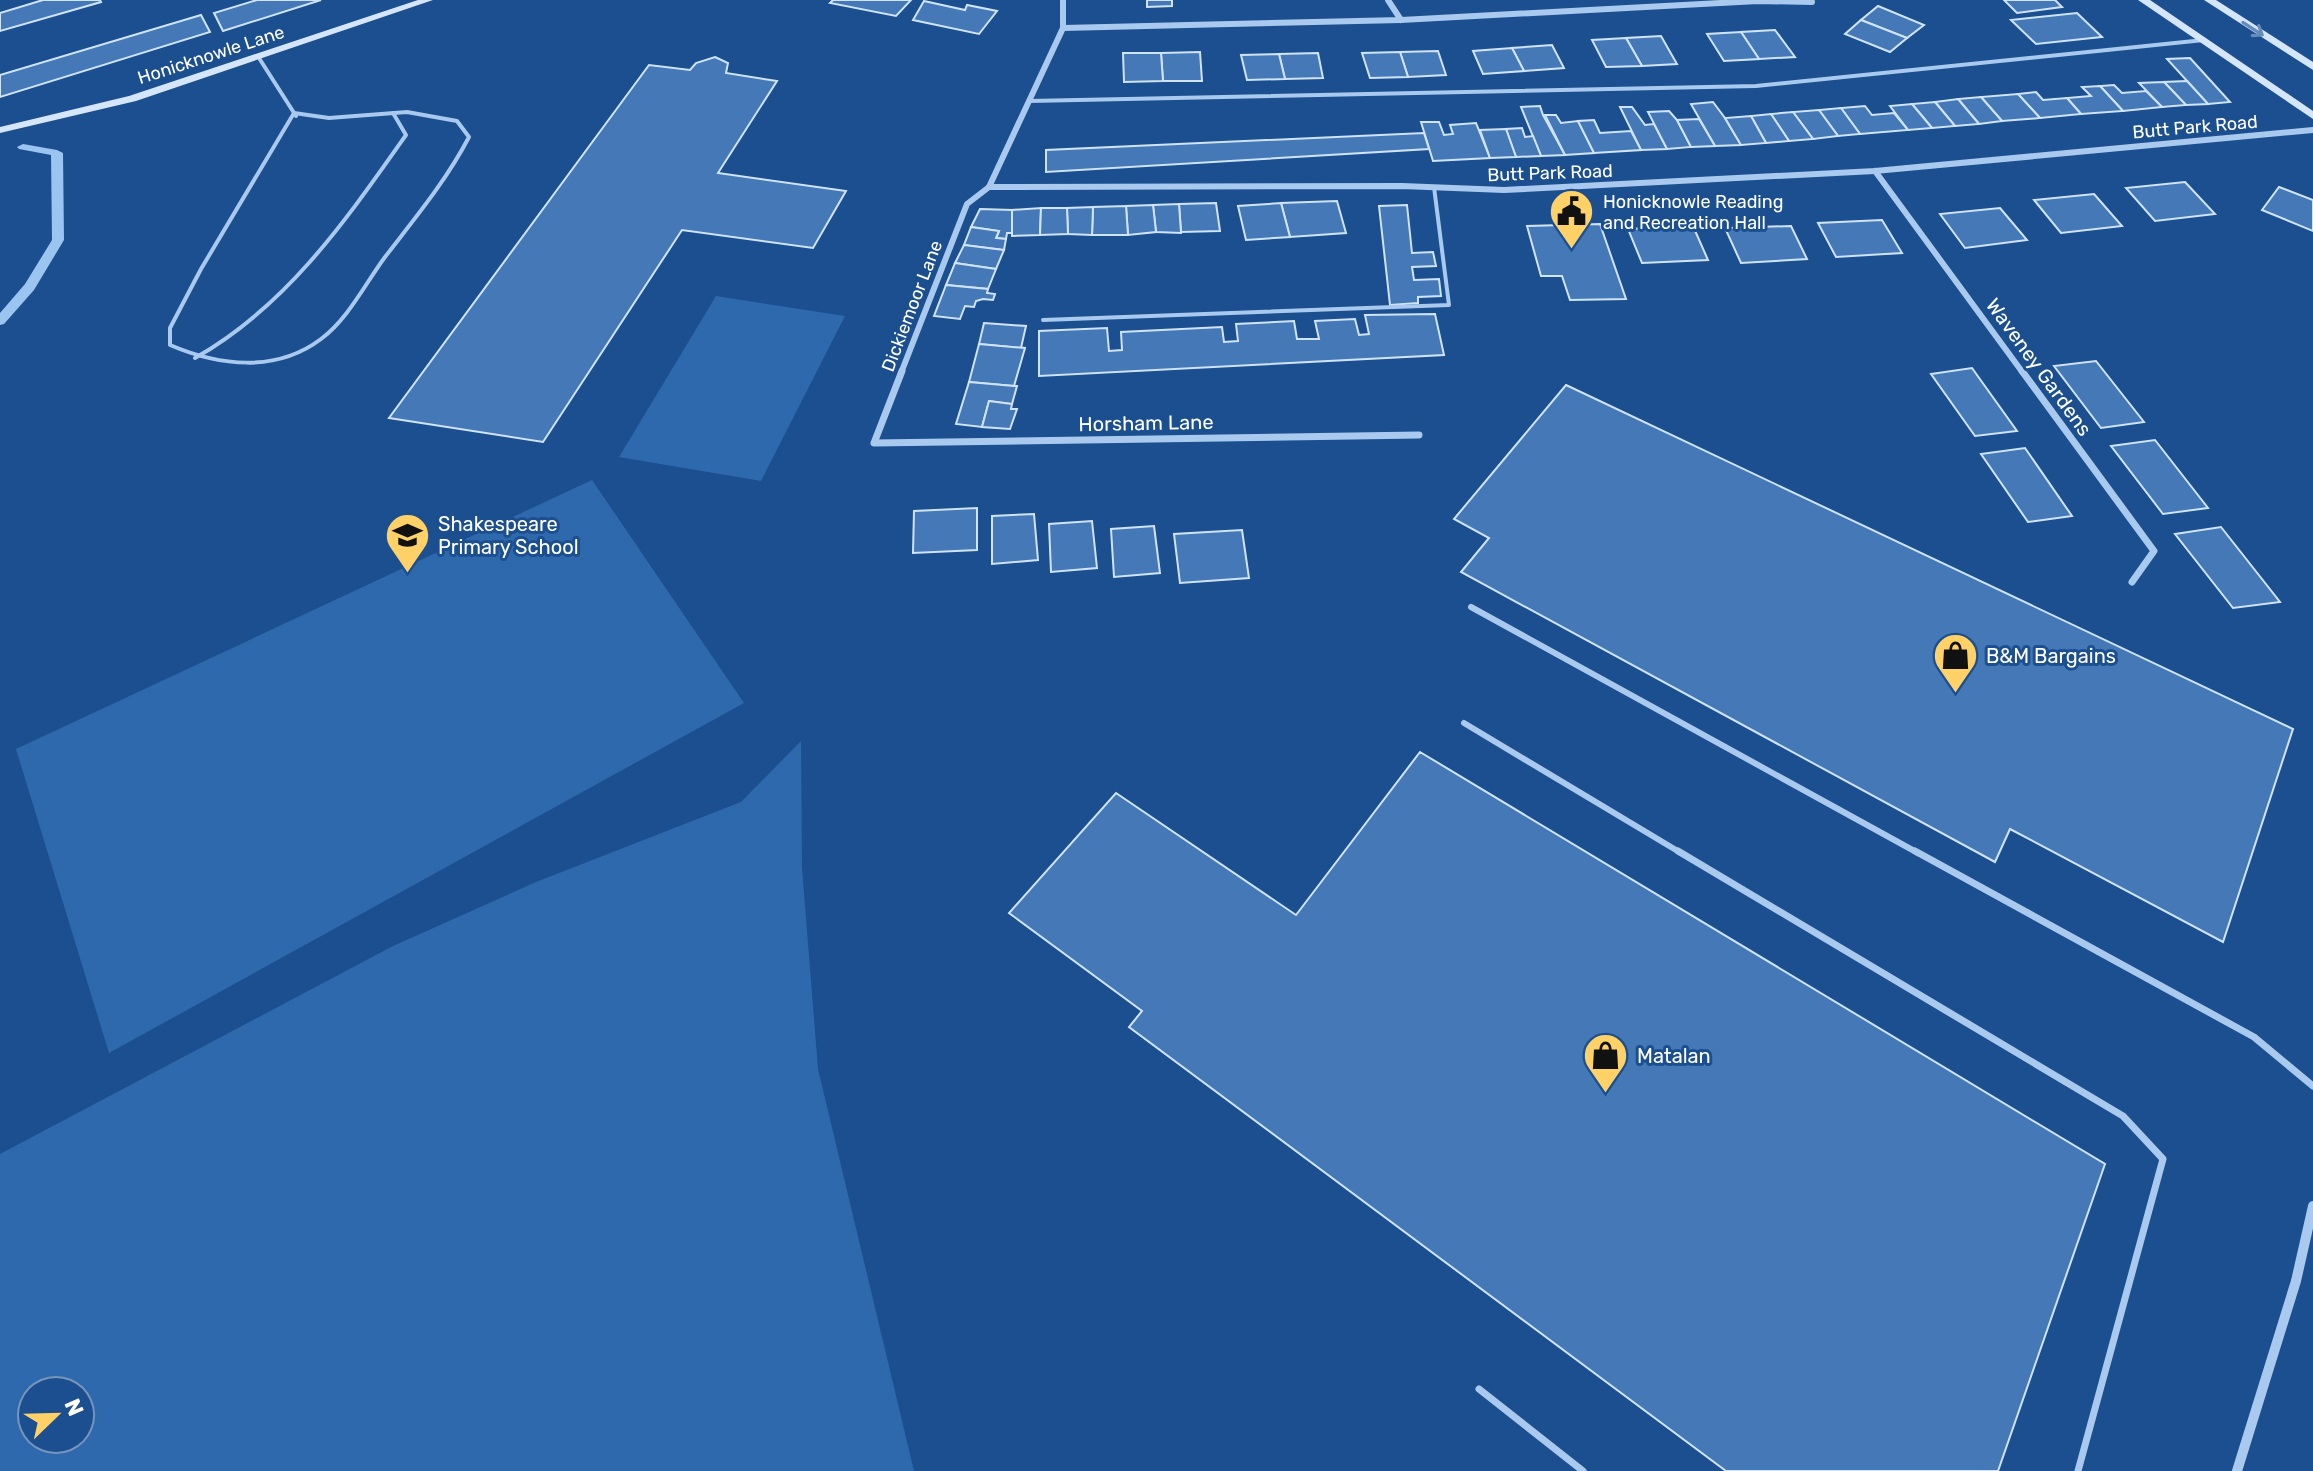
<svg xmlns="http://www.w3.org/2000/svg" width="2313" height="1471" viewBox="0 0 2313 1471" font-family="Rubik,sans-serif">
	<rect width="100%" height="100%" fill="#1b4f8f"/>
	<!-- green -->
	<g fill="#2e69ad" fill-rule="evenodd">
		<polygon points="716,296 845,316 761,481 619,457"/>
		<polygon points="592,480 744,703 109,1053 16,749"/>
		<path d="M801,741L802,868L818,1069L914,1471H0V1154L393,946L536,882L741,802ZM32,1391H80V1439H32Z"/>
	</g>
	<g fill="none" stroke-linecap="round" stroke-linejoin="round">
		<!-- stream -->
		<polygon fill="#9cc4f0" fill-rule="evenodd" points="23,144 57,150 63,153 64,240 34,290 4,324 0,325 0,313 25,284 52,240 51,155 19,149 17,147"/>
	</g>
	<!-- building -->
	<g fill="#4478b7" stroke="#cfe3fa" stroke-width="2">
		<polygon points="43,0 100,0 101,2 0,31 0,13"/>
		<polygon points="257,0 321,0 223,31 214,13"/>
		<polygon points="833,0 911,0 896,16 830,3"/>
		<polygon points="1147,0 1172,0 1172,6 1147,7"/>
		<polygon points="2004,0 2055,0 2062,7 2017,13"/>
		<polygon points="924,1 965,10 967,5 997,11 979,34 913,20"/>
		<polygon points="1878,6 1924,25 1907,38 1861,20"/>
		<polygon points="2077,13 2102,37 2036,44 2011,20"/>
		<polygon points="201,15 210,32 0,97 0,75"/>
		<polygon points="1861,20 1907,38 1890,52 1845,34"/>
		<polygon points="1775,30 1795,57 1759,59 1741,32"/>
		<polygon points="1741,32 1759,59 1724,61 1707,34"/>
		<polygon points="1661,36 1677,64 1642,66 1626,38"/>
		<polygon points="1626,38 1642,66 1606,67 1592,40"/>
		<polygon points="1552,45 1564,68 1524,71 1512,48"/>
		<polygon points="1512,48 1524,71 1483,74 1473,51"/>
		<polygon points="1438,51 1446,75 1408,77 1400,52"/>
		<polygon points="1200,52 1202,81 1163,81 1161,53"/>
		<polygon points="1400,52 1408,77 1370,78 1362,53"/>
		<polygon points="1123,53 1161,53 1163,81 1124,82"/>
		<polygon points="1318,53 1323,78 1285,79 1279,54"/>
		<polygon points="1279,54 1285,79 1247,80 1241,55"/>
		<polygon points="715,57 728,63 726,73 777,81 718,173 846,191 813,248 682,230 543,442 389,418 649,65 690,70 696,63"/>
		<polygon points="2190,58 2230,102 2208,104 2167,59"/>
		<polygon points="2187,81 2208,104 2186,105 2164,82"/>
		<polygon points="2164,82 2186,105 2162,107 2139,83"/>
		<polygon points="2114,85 2122,93 2146,91 2162,107 2123,111 2100,86"/>
		<polygon points="2100,86 2123,111 2081,114 2067,98 2091,96 2082,87"/>
		<polygon points="2036,92 2043,100 2067,98 2081,114 2040,118 2018,94"/>
		<polygon points="2018,94 2040,118 2002,121 1981,97"/>
		<polygon points="1981,97 2002,121 1979,124 1958,99"/>
		<polygon points="1958,99 1979,124 1955,126 1935,102"/>
		<polygon points="1713,102 1725,118 1741,145 1715,146 1691,104"/>
		<polygon points="1935,102 1955,126 1932,128 1912,104"/>
		<polygon points="1912,104 1932,128 1908,130 1890,106"/>
		<polygon points="1540,106 1543,115 1565,155 1541,156 1521,107"/>
		<polygon points="1865,106 1872,115 1894,113 1908,130 1860,134 1841,108"/>
		<polygon points="1620,107 1632,107 1645,125 1654,124 1667,149 1641,150"/>
		<polygon points="1841,108 1860,134 1838,136 1819,110"/>
		<polygon points="1819,110 1838,136 1813,139 1793,112"/>
		<polygon points="1669,111 1677,120 1691,147 1667,149 1648,112"/>
		<polygon points="1793,112 1813,139 1789,141 1771,114"/>
		<polygon points="1771,114 1789,141 1766,143 1751,116"/>
		<polygon points="1545,115 1556,115 1561,123 1578,121 1594,153 1565,155"/>
		<polygon points="1751,116 1766,143 1741,145 1725,118"/>
		<polygon points="1699,119 1715,146 1691,147 1677,120"/>
		<polygon points="1594,120 1600,133 1631,131 1641,150 1594,153 1578,121"/>
		<polygon points="1421,122 1439,122 1444,135 1453,134 1450,125 1476,123 1490,158 1433,161"/>
		<polygon points="1522,128 1525,137 1533,136 1541,156 1516,157 1506,129"/>
		<polygon points="1506,129 1516,157 1490,158 1480,130"/>
		<polygon points="1424,133 1429,149 1046,172 1046,150"/>
		<polygon points="2185,182 2215,214 2155,221 2126,188"/>
		<polygon points="2279,187 2313,200 2313,231 2262,210"/>
		<polygon points="2094,194 2122,226 2061,233 2034,200"/>
		<polygon points="1337,201 1346,233 1290,237 1281,203"/>
		<polygon points="1216,203 1220,231 1181,232 1179,204"/>
		<polygon points="1281,203 1290,237 1246,240 1238,206"/>
		<polygon points="1179,204 1181,233 1156,232 1153,205"/>
		<polygon points="1153,205 1156,232 1128,235 1126,206"/>
		<polygon points="1407,205 1412,253 1433,252 1436,266 1412,267 1414,280 1439,279 1441,296 1418,297 1418,303 1390,305 1379,206"/>
		<polygon points="1126,206 1128,235 1092,235 1093,207"/>
		<polygon points="1093,207 1092,235 1068,234 1067,208"/>
		<polygon points="1041,208 1040,235 1012,236 1012,210"/>
		<polygon points="1041,208 1067,208 1068,234 1040,235"/>
		<polygon points="2000,208 2027,240 1965,248 1940,214"/>
		<polygon points="980,209 1012,210 1012,233 1007,233 1006,239 996,238 999,231 971,227"/>
		<polygon points="1882,220 1902,253 1836,257 1818,223"/>
		<polygon points="1600,224 1626,299 1570,300 1562,276 1541,276 1527,226"/>
		<polygon points="1693,226 1708,260 1642,263 1628,229"/>
		<polygon points="1791,226 1807,259 1741,263 1725,228"/>
		<polygon points="971,227 999,231 996,238 1006,239 1004,250 964,245"/>
		<polygon points="964,245 1004,250 996,269 955,263"/>
		<polygon points="955,263 996,269 988,289 946,285"/>
		<polygon points="946,285 988,289 987,293 995,294 993,300 983,299 976,301 974,307 965,306 960,319 934,316"/>
		<polygon points="1435,314 1444,355 1039,376 1039,331 1107,328 1109,351 1122,350 1121,332 1222,327 1224,342 1238,341 1236,324 1294,321 1297,339 1319,339 1315,321 1355,319 1359,335 1369,334 1365,315"/>
		<polygon points="984,323 1026,326 1021,348 979,344"/>
		<polygon points="979,344 1025,348 1014,386 969,382"/>
		<polygon points="2096,361 2144,422 2101,428 2054,366"/>
		<polygon points="1972,368 2017,431 1975,436 1931,374"/>
		<polygon points="969,382 1014,386 1017,386 1012,404 989,401 982,427 956,424"/>
		<polygon points="1566,385 2293,729 2223,942 2010,829 1995,862 1461,572 1489,538 1454,519"/>
		<polygon points="989,401 1012,404 1011,409 1017,409 1010,429 982,427"/>
		<polygon points="2155,440 2208,508 2163,514 2111,446"/>
		<polygon points="2025,448 2072,516 2028,522 1981,454"/>
		<polygon points="977,508 977,550 913,553 914,511"/>
		<polygon points="1034,514 1038,560 992,564 992,516"/>
		<polygon points="1092,521 1097,568 1051,572 1049,524"/>
		<polygon points="1154,526 1160,573 1114,577 1111,529"/>
		<polygon points="2221,527 2280,602 2233,608 2175,534"/>
		<polygon points="1242,530 1249,578 1180,583 1174,534"/>
		<polygon points="1420,752 2105,1164 1998,1471 1726,1471 1129,1027 1142,1011 1009,913 1116,793 1296,915"/>
	</g>
	<g fill="none" stroke-linecap="round" stroke-linejoin="round">
		<!-- lane-far2 -->
		<g stroke="#a9c9ee" stroke-width="4">
			<polyline points="259,58 296,116"/>
			<polyline points="1029,101 1756,86 2204,40"/>
			<path d="M407,112L457,121L469,137C446,181 415,218 385,257C365,284 348,319 321,339C276,373 219,366 170,345V328L201,269L294,113L329,118Z"/>
			<polyline points="1043,320 1449,305 1434,187"/>
			<path d="M195,358C287,306 346,220 406,135L393,113"/>
		</g>
		<!-- lane-far1 -->
		<g stroke="#a9c9ee" stroke-width="6">
			<polyline points="1471,607 1918,853"/>
			<polyline points="1464,723 1681,853"/>
		</g>
		<!-- lane -->
		<g stroke="#a9c9ee" stroke-width="7">
			<polyline points="1678,851 2123,1116 2163,1159 2078,1471"/>
			<polyline points="1915,851 2254,1037 2313,1086"/>
			<polyline points="1479,1389 1583,1471"/>
		</g>
		<!-- street-far2 -->
		<g stroke="#a9c9ee" stroke-width="6">
			<polyline points="1388,0 1401,20"/>
			<polyline points="1063,28 1401,20 1758,1 1812,2"/>
			<polyline points="1875,171 2023,373"/>
			<polyline points="989,187 1402,186 1504,190 1875,171 2313,130"/>
			<polyline points="901,373 967,204 989,187 1063,28 1063,0"/>
		</g>
		<!-- street-far1 -->
		<g stroke="#a9c9ee" stroke-width="7">
			<polyline points="902,371 874,443 1419,435"/>
			<polyline points="2022,371 2154,551 2132,582"/>
		</g>
		<!-- street -->
		<polyline stroke="#a9c9ee" stroke-width="10" points="2237,1471 2296,1281 2313,1206"/>
		<!-- secondary -->
		<g fill="#d6e6fa" fill-rule="evenodd">
			<polygon points="418,0 433,0 136,101 0,133 0,127 129,96"/>
			<polygon points="2138,0 2150,0 2313,111 2313,119"/>
			<polygon points="2204,0 2216,0 2313,62 2313,70"/>
		</g>
	</g>
	<!-- one-way arrows -->
	<defs><path id="oneway-shaft" d="M-6 0H5M1.5-3L5.5 0L1.5 3" fill="none" stroke-width="1.6" stroke-linecap="round" stroke-linejoin="round" transform="scale(2)"/></defs>
	<use stroke="#668bba" href="#oneway-shaft" transform="translate(2253 29) rotate(33)"/>
	<!-- icons -->
	<defs>
		<symbol id="civic-pin" viewBox="-11 -11 22 30"><path d="M0 17L-7.5 6A9.5 9.5 0 1 1 7.5 6Z" fill="#ffd166" stroke="#1b4f8f"/><path d="M-.6-6.5H3V-4.5H.6V-3L4-1V1h2V6H-6V1h2V-1L-.6-3ZM-1.2 2.5V6h2.4V2.5Z" fill="#111"/></symbol>
		<symbol id="school-pin" viewBox="-11 -11 22 30"><path d="M0 17L-7.5 6A9.5 9.5 0 1 1 7.5 6Z" fill="#ffd166" stroke="#1b4f8f"/><path d="M0-5L7-2L0 1L-7-2ZM-4 1L0 2.5L4 1V4Q0 6-4 4Z" fill="#111"/></symbol>
		<symbol id="shop-pin" viewBox="-11 -11 22 30"><path d="M0 17L-7.5 6A9.5 9.5 0 1 1 7.5 6Z" fill="#ffd166" stroke="#1b4f8f"/><path d="M-5-2.5h2.3a2.7 3.5 0 0 1 5.4 0H5L5.5 6h-11ZM-1.5-2.5h3a1.5 2.3 0 0 0-3 0Z" fill="#111"/></symbol>
	</defs>
	<g fill-rule="evenodd">
		<use href="#civic-pin" x="1546" y="186" width="51" height="69"/>
		<use href="#school-pin" x="382" y="510" width="51" height="69"/>
		<use href="#shop-pin" x="1930" y="630" width="51" height="69"/>
		<use href="#shop-pin" x="1580" y="1030" width="51" height="69"/>
	</g>
	<g text-anchor="middle" dominant-baseline="central" stroke-width="6" stroke-linejoin="round" paint-order="stroke">
		<!-- far-street labels -->
		<g font-size="18" fill="#fff" stroke="#1b4f8f">
			<text transform="translate(211 55) rotate(-18)">Honicknowle Lane</text>
			<text transform="translate(2195 127) rotate(-5)">Butt Park Road</text>
			<text transform="translate(1550 173) rotate(-2)">Butt Park Road</text>
			<text transform="translate(912 306) rotate(-69)">Dickiemoor Lane</text>
		</g>
		<!-- far-poi labels -->
		<g font-size="18" fill="#fff" stroke="#1b4f8f" text-anchor="start">
			<text x="1603" y="202">Honicknowle Reading<tspan x="1603" dy="21">and Recreation Hall</tspan></text>
		</g>
		<!-- street labels -->
		<g font-size="20" fill="#fff" stroke="#1b4f8f">
			<text transform="translate(2039 367) rotate(54)">Waveney Gardens</text>
			<text transform="translate(1146 423) rotate(-1)">Horsham Lane</text>
		</g>
		<!-- poi labels -->
		<g font-size="20" fill="#fff" stroke="#1b4f8f" text-anchor="start">
			<text x="438" y="524">Shakespeare<tspan x="438" dy="23">Primary School</tspan></text>
			<text x="1986" y="656">B&amp;M Bargains</text>
			<text x="1637" y="1056">Matalan</text>
		</g>
	</g>
	<!-- north arrow -->
	<g transform="translate(56 1415) rotate(67)"><circle r="38" fill="#1b4f8f" stroke="#7695bc" stroke-width="2"/>
	<path d="M0-6L14 30L0 20L-14 30Z" fill="#ffd166"/>
	<text y="-12" font-size="22" font-weight="bold" text-anchor="middle" fill="#ffffff">N</text>
	</g>
</svg>
